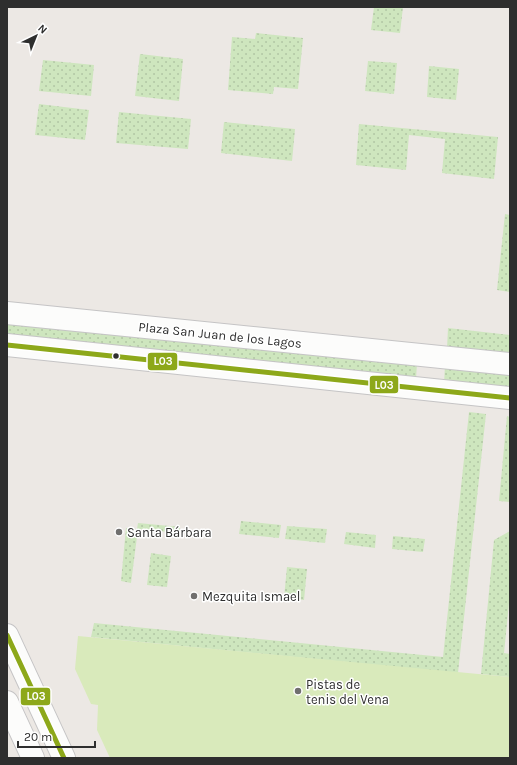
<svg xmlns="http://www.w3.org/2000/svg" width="517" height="765" viewBox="0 0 517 765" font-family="Karla,sans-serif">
	<defs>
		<pattern id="park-dots" width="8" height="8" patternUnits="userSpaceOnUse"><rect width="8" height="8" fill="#cee6be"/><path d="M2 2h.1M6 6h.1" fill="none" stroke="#b1c6a4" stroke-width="1.8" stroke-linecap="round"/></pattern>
	</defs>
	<rect width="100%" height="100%" fill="#ece8e4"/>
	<!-- park -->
	<g fill="url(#park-dots)">
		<polygon points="374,7 403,7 400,33 371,30"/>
		<polygon points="256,33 303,38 298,89 274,87 273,94 228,90 232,37 255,39"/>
		<polygon points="140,54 183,59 179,101 135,96"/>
		<polygon points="43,60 94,65 91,96 39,91"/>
		<polygon points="368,61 397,63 394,94 365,91"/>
		<polygon points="429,66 459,69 456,100 427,97"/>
		<polygon points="39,104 89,110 85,140 35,135"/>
		<polygon points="119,112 191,119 188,149 116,143"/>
		<polygon points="224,122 295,129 292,161 221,153"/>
		<polygon points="359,124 498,137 494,179 442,173 445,139 409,135 406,170 356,165"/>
		<polygon points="505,214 510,215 510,292 497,290"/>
		<polygon points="7,322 417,362 416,380 7,337"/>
		<polygon points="448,328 510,335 510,356 447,349"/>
		<polygon points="445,366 510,372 510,390 444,383"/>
		<polygon points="469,412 486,414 458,673 91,637 94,623 443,657"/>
		<polygon points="507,416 510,417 510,502 499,501"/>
		<polygon points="241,521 281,525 279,538 239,534"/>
		<polygon points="138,523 180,527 180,533 138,529 131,583 121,581 126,528 137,529"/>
		<polygon points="287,526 327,529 325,543 285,539"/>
		<polygon points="510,531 510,593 504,653 510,654 510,677 481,674 494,540"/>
		<polygon points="346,532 376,535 375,548 344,544"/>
		<polygon points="393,536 425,539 423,552 392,549"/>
		<polygon points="151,553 171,556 167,587 147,585"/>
		<polygon points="287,567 307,569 304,600 284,598"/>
	</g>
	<!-- pitch -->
	<polygon fill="#d9eabb" points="78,636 510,677 510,758 110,758 97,730 98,705 91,704 75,669"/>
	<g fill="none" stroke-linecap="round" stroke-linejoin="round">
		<defs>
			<g id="minor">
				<polyline points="7,313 510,364"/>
				<polyline points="7,345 510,398"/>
				<polyline points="7,635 64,758"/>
				<polyline points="7,702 33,758"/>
			</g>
		</defs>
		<!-- minor casing -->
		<use href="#minor" stroke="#c5c4c5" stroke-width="24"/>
		<!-- minor -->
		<use href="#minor" stroke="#fcfcfb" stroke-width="22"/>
		<defs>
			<g id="bus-1">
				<polyline points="7,345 510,398"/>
				<polyline points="7,635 64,758"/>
			</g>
		</defs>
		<!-- bus-1 casing -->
		<use href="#bus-1" stroke="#fff" stroke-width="8"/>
		<!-- bus-1 -->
		<use href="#bus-1" stroke="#8da81a" stroke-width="5"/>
	</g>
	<!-- markers -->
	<circle fill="#2e2e2e" stroke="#fff" stroke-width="1.5" cx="116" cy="356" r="3.5"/>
	<g fill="#706f6e" stroke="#fff" stroke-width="1.5">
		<circle cx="119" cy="532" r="4"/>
		<circle cx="194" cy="596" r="4"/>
		<circle cx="298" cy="691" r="4"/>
	</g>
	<g text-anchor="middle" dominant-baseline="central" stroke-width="3" stroke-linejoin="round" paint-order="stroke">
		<!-- street labels -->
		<g font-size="13" fill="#2e2e2e" stroke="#fff">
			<text transform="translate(220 335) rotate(6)">Plaza San Juan de los Lagos</text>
		</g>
		<!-- poi labels -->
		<g font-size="13" fill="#2e2e2e" stroke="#fff" text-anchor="start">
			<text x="127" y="532">Santa Bárbara</text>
			<text x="202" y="596">Mezquita Ismael</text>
			<text x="306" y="684">Pistas de<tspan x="306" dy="15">tenis del Vena</tspan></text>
		</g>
	</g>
	<g stroke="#fff" stroke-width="1.5">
		<rect x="147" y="352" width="31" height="19" rx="4" fill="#8da81a"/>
		<rect x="369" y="375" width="30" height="19" rx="4" fill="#8da81a"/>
		<rect x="20" y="687" width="31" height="19" rx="4" fill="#8da81a"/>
	</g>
	<g font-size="11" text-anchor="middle" font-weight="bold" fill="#fff">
		<text x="163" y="365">L03</text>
		<text x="384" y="389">L03</text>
		<text x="36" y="700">L03</text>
	</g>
	<!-- border -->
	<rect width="517" height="765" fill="none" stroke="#2e2e2e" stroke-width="16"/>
	<!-- north arrow -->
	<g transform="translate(36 36) rotate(43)" stroke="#ffffff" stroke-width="3" paint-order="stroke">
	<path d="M0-3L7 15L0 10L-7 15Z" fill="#2e2e2e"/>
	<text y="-6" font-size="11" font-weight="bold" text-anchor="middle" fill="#2e2e2e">N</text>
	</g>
	<!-- scale -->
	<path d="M18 741v6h77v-6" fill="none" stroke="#2e2e2e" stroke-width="2"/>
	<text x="24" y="741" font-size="12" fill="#2e2e2e" stroke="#ffffff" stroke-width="3" paint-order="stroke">20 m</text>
</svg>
